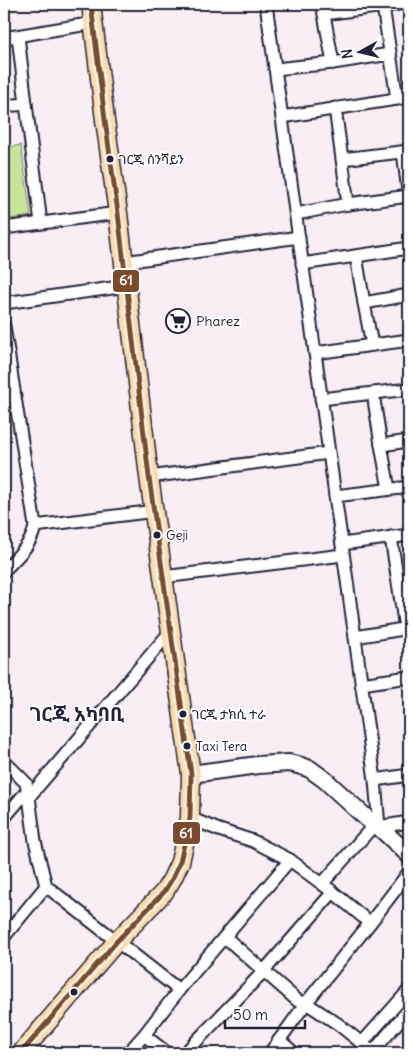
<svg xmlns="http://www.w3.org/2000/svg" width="413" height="1057" viewBox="0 0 413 1057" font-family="Delius,'Noto Sans Ethiopic',sans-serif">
	<rect width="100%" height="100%" fill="#f8eef4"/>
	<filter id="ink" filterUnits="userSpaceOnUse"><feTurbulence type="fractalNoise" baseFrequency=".02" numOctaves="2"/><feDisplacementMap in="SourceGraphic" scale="10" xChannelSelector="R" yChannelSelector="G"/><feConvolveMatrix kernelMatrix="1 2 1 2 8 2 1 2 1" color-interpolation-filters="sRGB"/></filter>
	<g filter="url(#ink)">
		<!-- green -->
		<polygon fill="#c8e39a" stroke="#75826a" points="21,145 31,216 4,220 4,148"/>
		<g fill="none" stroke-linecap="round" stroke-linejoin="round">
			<defs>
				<g id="street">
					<polyline points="266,4 375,780 379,827 409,822"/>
					<polyline points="383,6 397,99"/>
					<polyline points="324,14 399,4"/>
					<polyline points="4,38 94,23"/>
					<polyline points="333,63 390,54"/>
					<polyline points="275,69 333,63 322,4"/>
					<polyline points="26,104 41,223"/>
					<polyline points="4,106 26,104 18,36"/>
					<polyline points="335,108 342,159 409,151"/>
					<polyline points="282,117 409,97"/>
					<polyline points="403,152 409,199"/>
					<polyline points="342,159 348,204"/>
					<polyline points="296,214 348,204 409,196"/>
					<polyline points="4,228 118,213"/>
					<polyline points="356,256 364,303 372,345"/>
					<polyline points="124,262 299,237"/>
					<polyline points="302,264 409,248"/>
					<polyline points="4,303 127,286"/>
					<polyline points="364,303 409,295"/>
					<polyline points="4,326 35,526"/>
					<polyline points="315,353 409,340"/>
					<polyline points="373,393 381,445 389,489"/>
					<polyline points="321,399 409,389"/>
					<polyline points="381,445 409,441"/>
					<polyline points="149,477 329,453"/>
					<polyline points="335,496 409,487"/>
					<polyline points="391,537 405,628"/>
					<polyline points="342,544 409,535"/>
					<path d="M4,571C16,557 32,545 35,526L155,511"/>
					<polyline points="163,577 343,555"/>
					<polyline points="355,637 409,628"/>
					<polyline points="361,684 409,677"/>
					<polyline points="4,761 26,783 29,797 35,841 46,886 179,990"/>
					<polyline points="375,780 409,775"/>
					<polyline points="29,797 170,632"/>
					<polyline points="4,818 28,790"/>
					<polyline points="190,818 219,830 253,841 290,860 333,892 370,923"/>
					<polyline points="322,884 374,825"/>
					<polyline points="4,937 46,886"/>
					<polyline points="225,937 298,1001 306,1003 338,1024 374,1053"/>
					<polyline points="144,1035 167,1053"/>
					<polyline points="279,1040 294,1053"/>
					<polyline points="362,1043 409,990"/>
					<polyline points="373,1052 409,1009"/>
					<polyline points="128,1053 144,1035 179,990 290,860"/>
					<polyline points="185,1053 263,972 333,892"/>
					<polyline points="270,1053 306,1003 370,923 409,872"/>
				</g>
				<polyline id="secondary" points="191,774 258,765 289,763 298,765 310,769 325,780 374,825 379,827 409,855"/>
				<polyline id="primary" points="21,1053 117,941 164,892 172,879 180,862 190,818 191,774 149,477 118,213 105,120 91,4"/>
			</defs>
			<!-- street casing -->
			<use href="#street" stroke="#22223b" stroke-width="15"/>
			<!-- secondary casing -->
			<use href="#secondary" stroke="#22223b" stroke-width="20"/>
			<!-- primary casing -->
			<use href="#primary" stroke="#22223b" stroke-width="21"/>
			<!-- street -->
			<use href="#street" stroke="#fff" stroke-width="11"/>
			<!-- secondary -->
			<use href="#secondary" stroke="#fff" stroke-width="16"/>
			<!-- primary -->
			<use href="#primary" stroke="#fddcac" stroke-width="18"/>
			<defs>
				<polyline id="bus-1" points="21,1053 117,941 164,892 172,879 180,862 190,818 191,774 149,477 118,213 105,120 91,4"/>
			</defs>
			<!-- bus-1 casing -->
			<use href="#bus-1" stroke="#fff" stroke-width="9"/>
			<!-- bus-1 -->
			<use href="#bus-1" stroke="#7a4b2a" stroke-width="5"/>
		</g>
	</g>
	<!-- icons -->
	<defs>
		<symbol id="supermarket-ring" viewBox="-11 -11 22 22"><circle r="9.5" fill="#fff" stroke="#22223b" stroke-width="1.5"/><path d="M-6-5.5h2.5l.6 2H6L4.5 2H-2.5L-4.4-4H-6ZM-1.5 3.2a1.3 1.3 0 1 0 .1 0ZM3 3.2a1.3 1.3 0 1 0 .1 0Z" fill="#22223b"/></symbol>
	</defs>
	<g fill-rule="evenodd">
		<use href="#supermarket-ring" x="164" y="307" width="28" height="28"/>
	</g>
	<!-- markers -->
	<g fill="#22223b" stroke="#fff" stroke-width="2">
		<circle cx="110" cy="159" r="4.5"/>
		<circle cx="157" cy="535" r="4.5"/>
		<circle cx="183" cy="714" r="4.5"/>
		<circle cx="187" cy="746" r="4.5"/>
		<circle cx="74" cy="992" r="4.5"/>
	</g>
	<g text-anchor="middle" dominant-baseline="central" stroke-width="4" stroke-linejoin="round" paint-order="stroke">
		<!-- bus labels -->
		<g font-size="13" fill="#22223b" stroke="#fff" text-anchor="start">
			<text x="119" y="159">ገርጂ ሰንሻይን</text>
			<text x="166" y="535">Geji</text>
			<text x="192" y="714">ገርጂ ታክሲ ተራ</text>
			<text x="196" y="746">Taxi Tera</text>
		</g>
		<!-- poi labels -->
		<g font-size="14" fill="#22223b" stroke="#fff" text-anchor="start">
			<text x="196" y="321">Pharez</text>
		</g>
		<!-- district labels -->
		<g font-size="19" font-weight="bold" fill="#22223b" stroke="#fff">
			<text x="77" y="714">ገርጂ አካባቢ</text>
		</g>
	</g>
	<g stroke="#fff" stroke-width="2">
		<rect x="112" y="269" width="28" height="24" rx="5" fill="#7a4b2a"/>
		<rect x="172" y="821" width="29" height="24" rx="5" fill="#7a4b2a"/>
	</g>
	<g font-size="14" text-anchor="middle" font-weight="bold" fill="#fff">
		<text x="126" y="285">61</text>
		<text x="186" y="838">61</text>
	</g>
	<!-- margin -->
	<rect width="413" height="1057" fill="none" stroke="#fff" stroke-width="20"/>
	<rect x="10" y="10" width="393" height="1037" fill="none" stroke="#22223b" stroke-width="2" filter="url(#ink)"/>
	<!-- north arrow -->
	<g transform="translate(360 52) rotate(262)" stroke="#ffffff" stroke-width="4" paint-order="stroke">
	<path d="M0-4L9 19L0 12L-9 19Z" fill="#22223b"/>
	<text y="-8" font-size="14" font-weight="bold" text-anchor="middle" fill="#22223b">N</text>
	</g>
	<!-- scale -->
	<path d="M225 1020v8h80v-8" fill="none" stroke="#22223b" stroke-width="2.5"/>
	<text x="233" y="1020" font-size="15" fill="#22223b" stroke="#ffffff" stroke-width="4" paint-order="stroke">50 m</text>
</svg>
